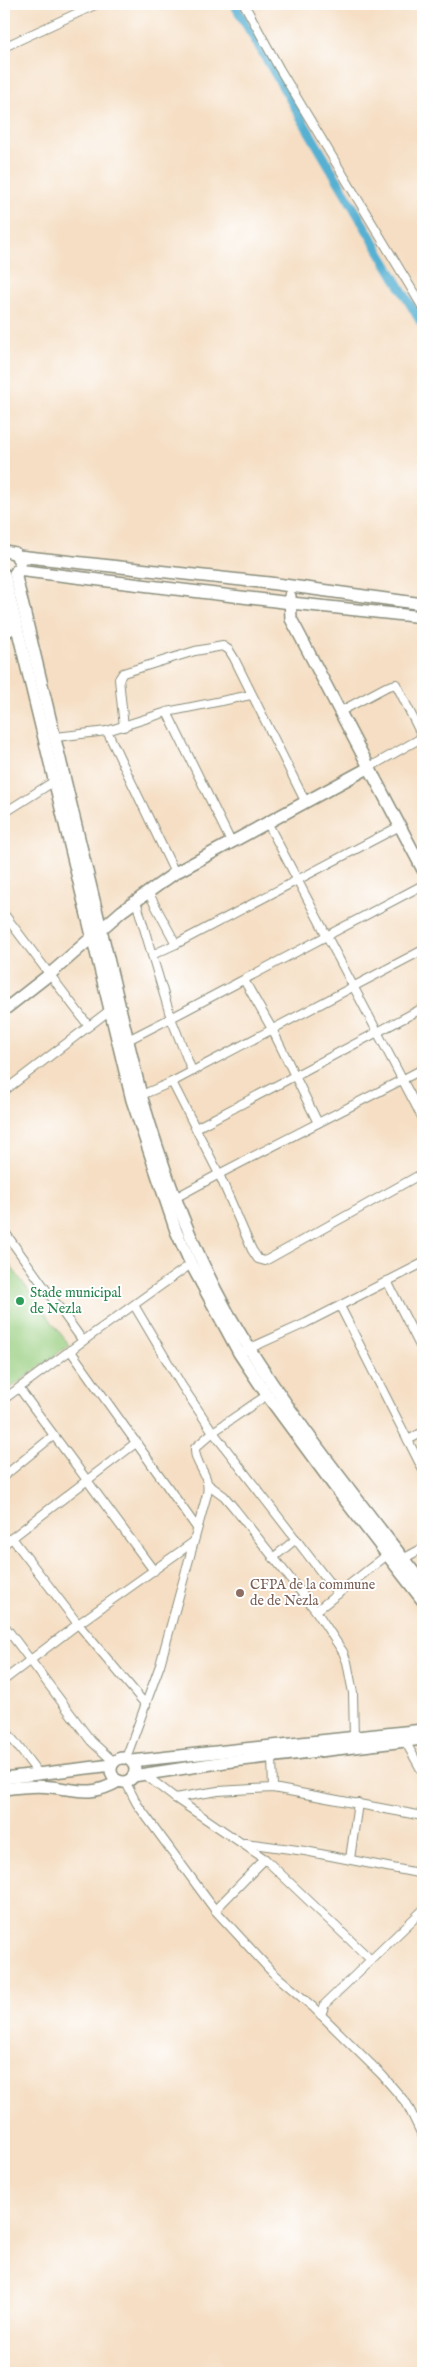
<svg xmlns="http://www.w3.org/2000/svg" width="427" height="2377" viewBox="0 0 427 2377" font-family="'IM FELL English',serif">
	<rect width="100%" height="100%" fill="#fff"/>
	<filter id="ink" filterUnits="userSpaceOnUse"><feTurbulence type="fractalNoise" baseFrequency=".02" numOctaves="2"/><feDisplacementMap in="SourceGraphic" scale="10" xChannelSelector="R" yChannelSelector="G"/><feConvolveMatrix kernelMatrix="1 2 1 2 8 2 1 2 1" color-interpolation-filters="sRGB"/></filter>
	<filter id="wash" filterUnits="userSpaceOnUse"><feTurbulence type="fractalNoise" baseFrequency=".0096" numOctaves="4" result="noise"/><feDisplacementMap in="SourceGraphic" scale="20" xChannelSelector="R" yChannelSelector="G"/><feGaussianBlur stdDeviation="1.12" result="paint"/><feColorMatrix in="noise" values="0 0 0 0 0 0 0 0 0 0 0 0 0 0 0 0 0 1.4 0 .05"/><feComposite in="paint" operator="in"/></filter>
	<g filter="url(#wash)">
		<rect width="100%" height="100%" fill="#f5dec3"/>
		<!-- grass -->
		<polygon fill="#98ce7f" stroke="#5c865a" points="4,1257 69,1345 4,1393"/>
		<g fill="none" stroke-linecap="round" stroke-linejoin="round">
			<!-- canal -->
			<polyline stroke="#54b0d2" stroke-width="9" points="234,4 423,326"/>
		</g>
	</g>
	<g filter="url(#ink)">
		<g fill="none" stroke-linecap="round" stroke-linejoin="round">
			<defs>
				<g id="street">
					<polyline points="244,4 279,68 423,308"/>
					<polyline points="4,47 97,4"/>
					<polyline points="341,711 386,687 396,684 423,738"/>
					<polyline points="167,712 231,842"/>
					<polyline points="124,727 119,679 123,673 195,651 223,646 229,650 234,658 306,803"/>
					<polyline points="56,737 107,731"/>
					<polyline points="370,767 423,737"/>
					<polyline points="4,813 53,782"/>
					<polyline points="267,822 423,1119"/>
					<polyline points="175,873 107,731 167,712 251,695"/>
					<polyline points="148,892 176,944 152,955 171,1018 423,885"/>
					<polyline points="136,901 152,955"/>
					<polyline points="4,914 88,1025"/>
					<polyline points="176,944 400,826"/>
					<polyline points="423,950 172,1082 219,1174 423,1069"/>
					<polyline points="244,980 272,1029 318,1123"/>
					<polyline points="128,1040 171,1018 192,1071"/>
					<polyline points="4,1091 110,1010"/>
					<polyline points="137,1097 172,1082"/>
					<polyline points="196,1128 423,1008"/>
					<polyline points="175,1198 219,1174 252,1250 258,1259 265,1261 423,1173"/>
					<polyline points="4,1231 83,1341 4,1399"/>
					<polyline points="387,1281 423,1352"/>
					<polyline points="134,1305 182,1386 213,1432 338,1594"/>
					<polyline points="340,1306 423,1470"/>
					<polyline points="83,1341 191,1264"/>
					<polyline points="70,1350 197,1528"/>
					<polyline points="246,1350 306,1323 423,1263"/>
					<polyline points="19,1388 154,1571"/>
					<polyline points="408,1440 423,1432"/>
					<polyline points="4,1476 53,1436"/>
					<polyline points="209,1485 224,1496 235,1509 316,1611 343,1652 347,1662 353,1693 354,1738"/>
					<polyline points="4,1544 137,1442"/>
					<polyline points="273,1558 296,1539"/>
					<polyline points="401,1560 423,1548"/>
					<polyline points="316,1611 387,1555"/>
					<polyline points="4,1625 91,1741 114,1762"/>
					<polyline points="4,1680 78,1624 12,1538"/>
					<polyline points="146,1705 78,1624 192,1543"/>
					<polyline points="4,1728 39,1774"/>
					<polyline points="405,1741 423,1773"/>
					<polyline points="272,1757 273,1788"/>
					<path d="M126,1758L160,1665L207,1494C211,1474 194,1465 195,1448L213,1432L267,1395"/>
					<polyline points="144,1774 175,1798 265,1859 370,1959"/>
					<polyline points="125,1781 137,1804 215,1910 272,1972 313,2007 382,2075 407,2104 423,2137"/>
					<polyline points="175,1798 218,1791 273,1788 423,1816"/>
					<polyline points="245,1843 305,1851 423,1874"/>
					<polyline points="350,1859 358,1803"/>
					<polyline points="215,1910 265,1859"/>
					<polyline points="321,2015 325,2004 423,1910"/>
				</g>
				<g id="secondary">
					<polyline points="4,551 15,553 20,562"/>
					<polyline points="18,556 269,583 423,604"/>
					<polyline points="17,570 291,603 423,617"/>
					<path d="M15,573L141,1095C163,1170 190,1245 228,1313C284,1410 355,1496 423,1584"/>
					<polyline points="4,574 132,1100 176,1231 191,1264 239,1353 267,1395 334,1486 423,1601"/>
					<polyline points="290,596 291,619 297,630 423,870"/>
					<polyline points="4,634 16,624"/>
					<polyline points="4,1010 50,974 122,911 175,873 370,767"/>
					<circle cx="123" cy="1770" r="12"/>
					<polyline points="132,1761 423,1730"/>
					<polyline points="133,1776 225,1762 423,1739"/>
					<polyline points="4,1778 112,1765"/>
					<path d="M4,1789C19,1787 35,1785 51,1787C80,1790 91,1797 119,1781"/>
				</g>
			</defs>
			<!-- street casing -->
			<use href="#street" stroke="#8a8e7c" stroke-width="10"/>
			<!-- secondary casing -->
			<use href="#secondary" stroke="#8a8e7c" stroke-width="14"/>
			<!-- street -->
			<use href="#street" stroke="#fff" stroke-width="8"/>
			<!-- secondary -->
			<use href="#secondary" stroke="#fff" stroke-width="11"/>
		</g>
	</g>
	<!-- markers -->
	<circle fill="#2e9e5b" stroke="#fff" stroke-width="2" cx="20" cy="1301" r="5"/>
	<circle fill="#8d6e63" stroke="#fff" stroke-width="2" cx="240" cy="1593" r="5"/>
	<g text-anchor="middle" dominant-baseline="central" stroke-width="4" stroke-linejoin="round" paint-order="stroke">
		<!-- leisure labels -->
		<g font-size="14" fill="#27864d" stroke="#fff" text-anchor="start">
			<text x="30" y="1293">Stade municipal<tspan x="30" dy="16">de Nezla</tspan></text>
		</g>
		<!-- education labels -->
		<g font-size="14" fill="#785e54" stroke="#fff" text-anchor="start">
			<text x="250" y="1585">CFPA de la commune<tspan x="250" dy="16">de de Nezla</tspan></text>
		</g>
	</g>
	<!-- margin -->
	<rect width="427" height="2377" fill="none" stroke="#fff" stroke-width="20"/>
</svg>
